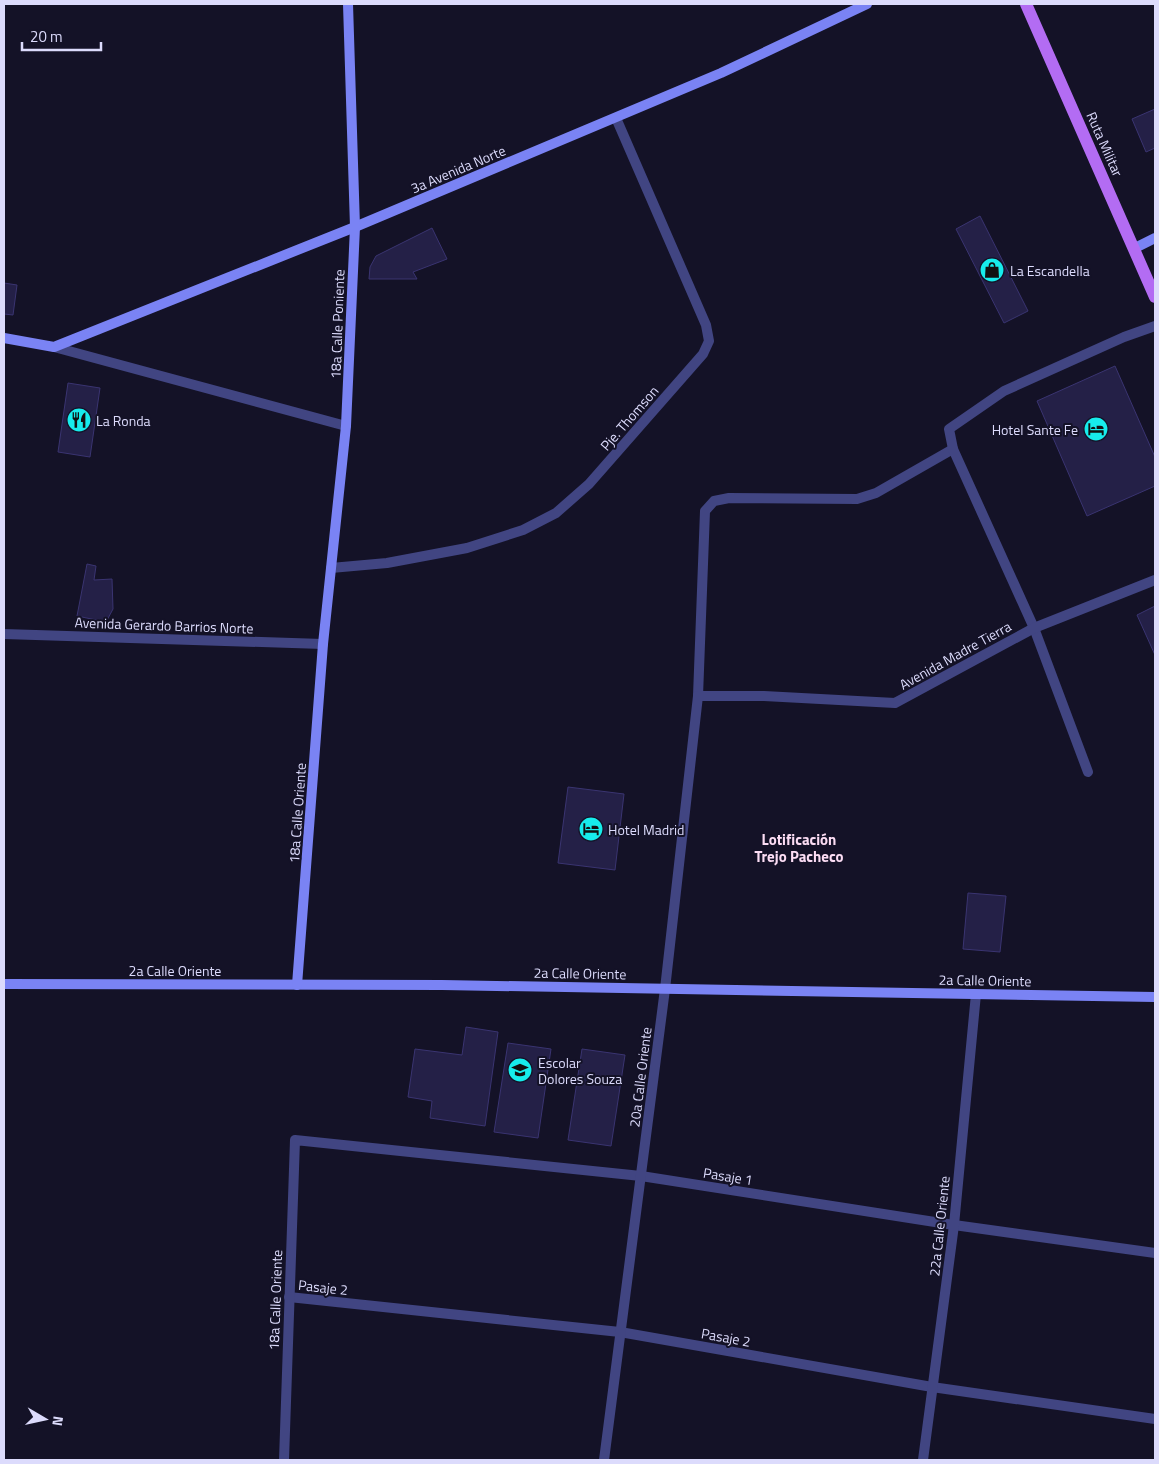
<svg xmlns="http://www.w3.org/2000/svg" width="1159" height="1464" viewBox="0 0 1159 1464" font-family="'Titillium Web',sans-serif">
	<rect width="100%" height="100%" fill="#141227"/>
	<!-- building -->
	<g fill="#242047" stroke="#3a3471">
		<polygon points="1155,109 1155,148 1146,152 1132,119"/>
		<polygon points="980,216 1028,311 1004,323 956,229"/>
		<polygon points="432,228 447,259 413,272 417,279 369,279 370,267 376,256"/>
		<polygon points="4,283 17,285 13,315 4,314"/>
		<polygon points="1115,366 1155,457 1155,486 1087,516 1037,401"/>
		<polygon points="68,383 100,388 90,457 58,452"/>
		<polygon points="87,564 96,566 94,580 112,579 113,609 106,622 77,616"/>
		<polygon points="1155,606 1155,655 1137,615"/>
		<polygon points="568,787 624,794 615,870 558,863"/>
		<polygon points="968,893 1006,896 1000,952 963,949"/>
		<polygon points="466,1027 498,1032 485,1126 430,1118 432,1101 408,1097 415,1049 462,1055"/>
		<polygon points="508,1043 551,1049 538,1138 494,1132"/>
		<polygon points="582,1049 625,1055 611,1146 568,1140"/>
	</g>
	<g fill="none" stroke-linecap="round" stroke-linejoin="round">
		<!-- lane -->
		<polyline stroke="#414582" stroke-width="10" points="698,696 705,511 714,501 729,498 857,499 876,493 953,449"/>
		<!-- street -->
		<g stroke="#414582" stroke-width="10">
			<polyline points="54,347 346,426"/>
			<polyline points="331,568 387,563 467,548 523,530 556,513 589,484 703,354 709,341 706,325 616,118"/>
			<polyline points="4,634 323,644"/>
			<polyline points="1088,772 1034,628 953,449 949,429 1004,391 1124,337 1155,326"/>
			<polyline points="289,1297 620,1332 932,1387 1155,1419"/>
			<polyline points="284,1460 295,1140 641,1176 954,1225 1155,1253"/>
			<polyline points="604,1460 665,989 698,696 764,696 895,703 1034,628 1155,580"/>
			<polyline points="923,1460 954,1225 976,994"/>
		</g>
		<!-- secondary -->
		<g stroke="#7a83f4" stroke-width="10">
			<polyline points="1135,248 1155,238"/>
			<polyline points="4,338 54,347 355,227 721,73 867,4"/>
			<polyline points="4,984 442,985 1155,997"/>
			<polyline points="297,985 323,644 346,426 355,227 348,4"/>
		</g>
		<!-- primary -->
		<polyline stroke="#b36cf3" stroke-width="12" points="1026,4 1155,297"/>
	</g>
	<!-- icons -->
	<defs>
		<symbol id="shop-disc" viewBox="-11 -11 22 22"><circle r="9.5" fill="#17ecec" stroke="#141227"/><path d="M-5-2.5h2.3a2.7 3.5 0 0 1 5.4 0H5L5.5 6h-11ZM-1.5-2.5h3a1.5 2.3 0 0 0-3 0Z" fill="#111"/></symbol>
		<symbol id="restaurant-disc" viewBox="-11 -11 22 22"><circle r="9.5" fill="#17ecec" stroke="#141227"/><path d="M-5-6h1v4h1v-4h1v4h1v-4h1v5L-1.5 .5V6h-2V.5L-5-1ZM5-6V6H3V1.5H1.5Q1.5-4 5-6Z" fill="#111"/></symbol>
		<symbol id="hotel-disc" viewBox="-11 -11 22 22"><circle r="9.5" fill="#17ecec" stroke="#141227"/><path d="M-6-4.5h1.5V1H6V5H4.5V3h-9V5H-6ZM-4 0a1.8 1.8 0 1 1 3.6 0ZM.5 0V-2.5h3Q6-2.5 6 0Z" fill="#111"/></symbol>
		<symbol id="school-disc" viewBox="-11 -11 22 22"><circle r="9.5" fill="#17ecec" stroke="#141227"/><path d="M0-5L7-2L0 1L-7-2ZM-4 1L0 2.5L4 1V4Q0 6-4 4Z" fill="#111"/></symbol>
	</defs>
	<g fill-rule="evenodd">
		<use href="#shop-disc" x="978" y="256" width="28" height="28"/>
		<use href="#restaurant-disc" x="65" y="406" width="28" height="28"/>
		<use href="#hotel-disc" x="1082" y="415" width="28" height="28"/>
		<use href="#hotel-disc" x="577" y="815" width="28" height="28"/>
		<use href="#school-disc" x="506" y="1056" width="28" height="28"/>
	</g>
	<g text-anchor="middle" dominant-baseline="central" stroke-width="4" stroke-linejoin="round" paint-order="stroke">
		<!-- street labels -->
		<g font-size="14" fill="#dcdbfc" stroke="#141227">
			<text transform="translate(1105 144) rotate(66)">Ruta Militar</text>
			<text transform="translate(458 169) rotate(-23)">3a Avenida Norte</text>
			<text transform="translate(337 324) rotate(-88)">18a Calle Poniente</text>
			<text transform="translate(629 418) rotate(-49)">Pje. Thomson</text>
			<text transform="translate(164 625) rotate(2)">Avenida Gerardo Barrios Norte</text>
			<text transform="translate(955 655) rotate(-29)">Avenida Madre Tierra</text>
			<text transform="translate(297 813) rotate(-86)">18a Calle Oriente</text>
			<text x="175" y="970">2a Calle Oriente</text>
			<text transform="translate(580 973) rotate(1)">2a Calle Oriente</text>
			<text transform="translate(985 980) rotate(1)">2a Calle Oriente</text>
			<text transform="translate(640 1077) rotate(-83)">20a Calle Oriente</text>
			<text transform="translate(728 1176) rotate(9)">Pasaje 1</text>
			<text transform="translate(939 1226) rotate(-84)">22a Calle Oriente</text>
			<text transform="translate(323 1287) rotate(6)">Pasaje 2</text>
			<text transform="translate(275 1300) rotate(-88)">18a Calle Oriente</text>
			<text transform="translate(726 1337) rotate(10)">Pasaje 2</text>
		</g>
		<!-- poi labels -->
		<g font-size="14" fill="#dcdbfc" stroke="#141227" text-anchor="start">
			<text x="1010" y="270">La Escandella</text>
			<text x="96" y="420">La Ronda</text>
			<text x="1078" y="429" text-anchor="end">Hotel Sante Fe</text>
			<text x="608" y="829">Hotel Madrid</text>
			<text x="538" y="1062">Escolar<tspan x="538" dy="16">Dolores Souza</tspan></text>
		</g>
		<!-- neighbourhood labels -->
		<g font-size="15" font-weight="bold" fill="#fcddf4" stroke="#141227">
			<text x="799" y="839">Lotificación<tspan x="799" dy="17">Trejo Pacheco</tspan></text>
		</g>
	</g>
	<!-- border -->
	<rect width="1159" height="1464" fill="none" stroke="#dcdbfc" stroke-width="10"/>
	<!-- north arrow -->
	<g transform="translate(45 1419) rotate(99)" stroke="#141227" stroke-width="4" paint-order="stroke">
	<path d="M0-4L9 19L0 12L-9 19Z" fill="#dcdbfc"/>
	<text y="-8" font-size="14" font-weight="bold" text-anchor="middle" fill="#dcdbfc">N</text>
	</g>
	<!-- scale -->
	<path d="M22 42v8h79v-8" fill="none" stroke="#dcdbfc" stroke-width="2.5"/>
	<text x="30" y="42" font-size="15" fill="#dcdbfc" stroke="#141227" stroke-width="4" paint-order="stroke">20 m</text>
</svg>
